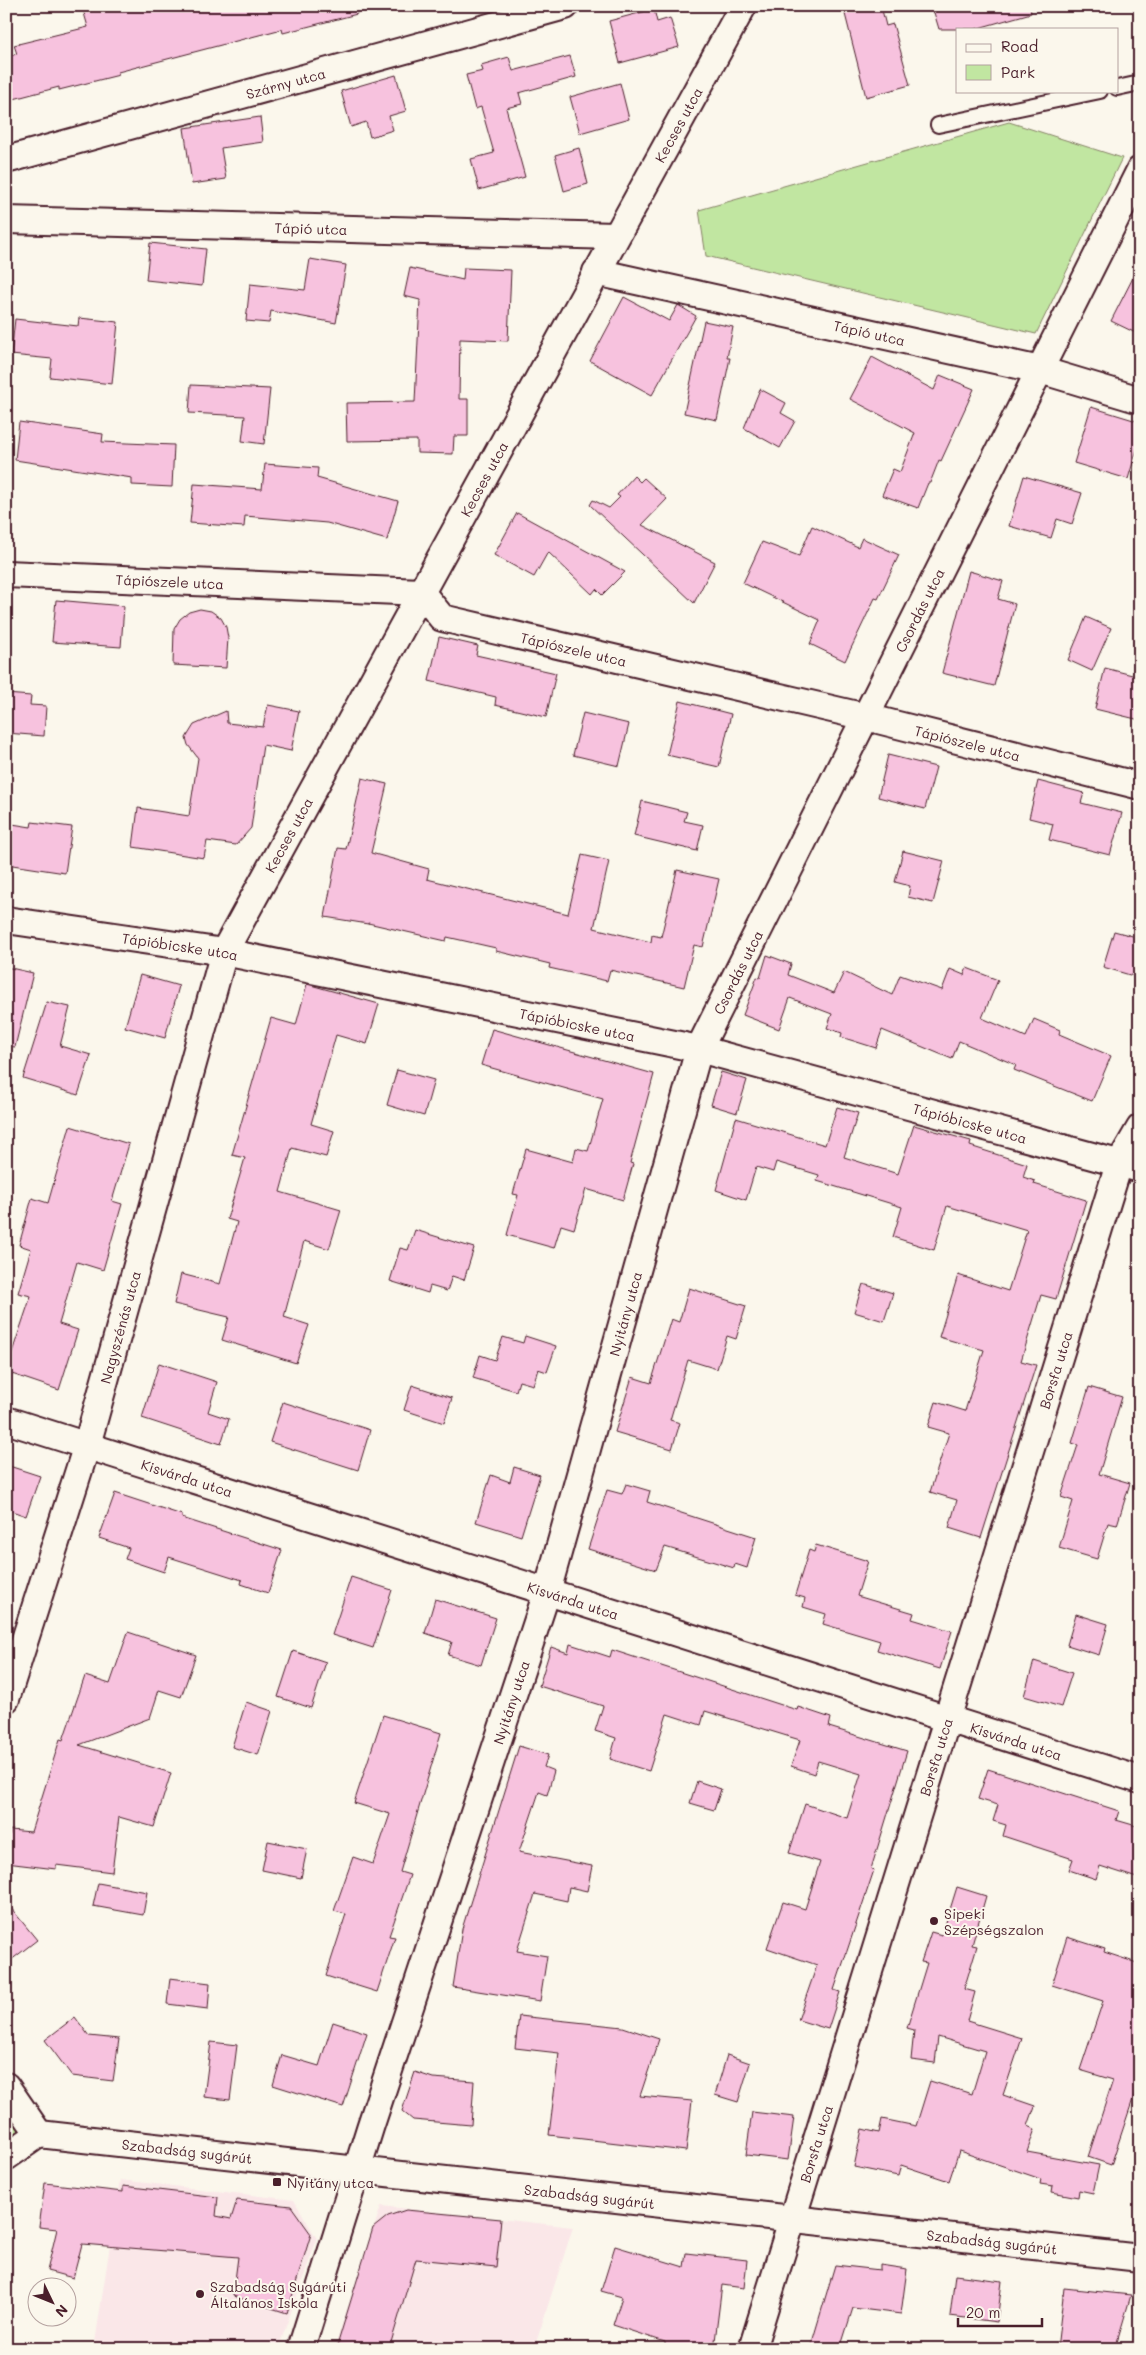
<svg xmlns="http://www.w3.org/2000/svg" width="1146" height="2355" viewBox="0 0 1146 2355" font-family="Mali,sans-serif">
	<rect width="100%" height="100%" fill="#fbf7ec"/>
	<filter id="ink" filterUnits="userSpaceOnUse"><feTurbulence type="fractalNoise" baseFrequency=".02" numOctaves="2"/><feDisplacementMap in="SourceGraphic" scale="10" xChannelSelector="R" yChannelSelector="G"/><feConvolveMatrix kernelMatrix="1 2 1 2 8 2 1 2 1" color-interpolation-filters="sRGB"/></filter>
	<g filter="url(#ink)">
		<!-- built -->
		<g fill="#fae7e8">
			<polygon points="120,2180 294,2200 317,2239 278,2349 94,2349"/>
			<polygon points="381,2206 573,2227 534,2349 334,2349"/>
		</g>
		<!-- green -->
		<g fill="#c1e6a1" stroke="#868266">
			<polygon points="1009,122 1122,158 1036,334 706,256 699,210"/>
			<polygon points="6,2086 39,2134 6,2157"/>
		</g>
		<!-- building -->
		<g fill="#f7c2de" stroke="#4a1f2b">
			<polygon points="82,6 356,6 357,14 283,33 282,29 118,72 119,75 59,90 59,87 6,101 6,57 17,54 14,45 88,27"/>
			<polygon points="843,6 881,6 886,26 893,24 910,85 866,97"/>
			<polygon points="932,6 1030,6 1031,13 975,29 939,29"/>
			<polygon points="654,9 657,22 670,18 679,47 620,63 609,21"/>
			<polygon points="570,56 576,77 519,93 522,104 506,108 525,177 479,190 471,159 494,153 481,107 475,109 466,75 483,71 481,65 509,57 513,71"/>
			<polygon points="396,75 406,111 389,116 393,130 370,137 366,122 351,127 341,91"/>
			<polygon points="620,83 629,119 580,133 570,97"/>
			<polygon points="260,117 263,142 221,148 226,179 192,184 184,128"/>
			<polygon points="579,148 588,184 564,191 555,155"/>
			<polygon points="150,243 206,249 202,286 146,280"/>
			<polygon points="310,259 346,265 336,323 271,311 269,323 246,321 250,284 305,290"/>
			<polygon points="1140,264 1140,335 1111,321"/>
			<polygon points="410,268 463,280 464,268 511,270 508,341 460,339 459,399 468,399 468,436 454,436 453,454 417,453 417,440 347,441 346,403 415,402 420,300 404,296"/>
			<polygon points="624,297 669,321 678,305 696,316 652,395 590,361"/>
			<polygon points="79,318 118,322 112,384 50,377 52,359 11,355 15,319 78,326"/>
			<polygon points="704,321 733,327 727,358 730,358 717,420 684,413"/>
			<polygon points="872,357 934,390 940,375 974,389 941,461 939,460 930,483 928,483 918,508 882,495 893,469 900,472 915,433 850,399"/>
			<polygon points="191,385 270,389 264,444 242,441 245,416 189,413"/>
			<polygon points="760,389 786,403 781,413 795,421 780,448 744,428"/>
			<polygon points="1091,407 1140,422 1140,439 1128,479 1074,463"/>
			<polygon points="19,422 103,434 102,442 174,445 172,487 132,485 132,478 15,460"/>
			<polygon points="265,464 318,468 317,478 398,501 387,540 327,523 245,516 244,527 190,523 194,484 262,489"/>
			<polygon points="634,476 640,482 644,478 667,499 642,525 715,562 694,603 590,505 593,500 609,508 620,497 617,495"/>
			<polygon points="1024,476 1082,493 1072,524 1057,519 1051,538 1009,526"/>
			<polygon points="517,513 519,514 625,572 602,595 596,589 592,594 548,552 534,577 494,555"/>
			<polygon points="812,526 858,547 862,538 899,555 878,599 875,598 845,661 810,644 820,620 743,583 762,542 799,556"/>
			<polygon points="969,571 1003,581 998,599 1015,604 994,686 942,673"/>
			<polygon points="56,600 124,606 121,647 52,642"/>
			<polygon points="200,609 211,611 221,618 226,627 228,638 226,668 173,665 174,629 180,619 189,612"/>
			<polygon points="1086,617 1111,628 1092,671 1068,660"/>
			<polygon points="439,637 478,646 476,655 556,673 546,717 495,705 496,697 429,681"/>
			<polygon points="1105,668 1140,677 1140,720 1095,709"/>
			<polygon points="6,694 31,696 30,705 46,706 44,736 6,733"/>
			<polygon points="680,701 731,714 719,767 667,755"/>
			<polygon points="268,705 299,711 291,751 263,745 251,828 236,845 207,841 204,858 133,847 138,808 189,816 198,758 188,745 186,738 194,725 226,711 227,723 263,727"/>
			<polygon points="583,713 629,724 619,766 573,755"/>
			<polygon points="888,755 936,767 925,809 878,797"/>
			<polygon points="362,778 387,784 371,853 429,869 427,879 568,914 582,855 609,861 594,928 651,942 652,935 661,937 677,870 719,879 703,947 694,945 684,987 610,970 607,981 549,968 550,964 496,951 496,948 447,937 446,941 368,923 368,924 325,917 338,848 346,849"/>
			<polygon points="1038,781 1084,793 1081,803 1122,813 1110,855 1049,840 1053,824 1029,818"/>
			<polygon points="642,801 687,812 684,821 703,825 697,851 634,836"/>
			<polygon points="32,822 72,827 65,873 6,864 6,823 31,827"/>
			<polygon points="903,851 944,861 933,903 908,897 910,886 895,882"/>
			<polygon points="1114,931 1140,938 1140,978 1103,967"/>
			<polygon points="767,955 791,964 788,975 834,993 844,972 892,995 900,975 942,990 950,969 964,975 967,968 998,980 982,1018 1026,1037 1034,1019 1060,1030 1059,1034 1111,1056 1092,1101 1014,1070 1016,1065 959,1041 952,1059 882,1030 876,1048 841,1037 842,1033 827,1028 832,1014 790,998 779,1029 743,1015 757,977 760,978"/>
			<polygon points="6,967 33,973 15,1047 6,1046"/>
			<polygon points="140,975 179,986 165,1038 125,1027"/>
			<polygon points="307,984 379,1004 367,1044 336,1035 311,1124 334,1131 326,1157 292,1148 280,1192 341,1210 329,1249 304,1241 284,1317 309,1325 296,1363 222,1340 229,1317 174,1304 181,1274 220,1284 237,1222 227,1219 245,1158 232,1155 271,1018 296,1025"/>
			<polygon points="47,1002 70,1007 60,1046 91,1055 78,1095 23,1078"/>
			<polygon points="492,1029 654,1074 630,1163 633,1164 623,1200 586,1189 574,1229 561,1225 554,1248 507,1235 518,1195 513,1194 526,1149 573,1162 576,1148 588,1151 603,1099 481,1065"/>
			<polygon points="397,1070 434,1080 424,1116 387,1105"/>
			<polygon points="721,1072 747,1080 737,1113 711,1105"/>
			<polygon points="837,1107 858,1113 844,1157 898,1174 914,1125 971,1141 970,1146 1027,1164 1023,1177 1035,1181 1034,1184 1086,1200 1056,1299 1041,1295 1021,1361 1036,1365 981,1538 949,1528 957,1500 930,1492 949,1433 928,1427 936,1402 965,1411 984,1350 939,1337 958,1275 1008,1291 1027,1230 947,1206 934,1250 893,1237 902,1207 817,1181 819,1175 776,1162 773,1172 756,1167 746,1200 716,1190 736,1118 825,1145"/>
			<polygon points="70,1126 129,1144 112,1201 122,1204 103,1270 77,1262 59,1324 78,1330 59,1390 6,1372 6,1370 31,1296 18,1293 31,1249 19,1245 32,1198 48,1203"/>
			<polygon points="415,1230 474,1248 464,1280 452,1276 447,1291 430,1286 428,1293 390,1281 400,1248 408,1250"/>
			<polygon points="863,1284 893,1293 884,1321 854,1312"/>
			<polygon points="689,1288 746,1306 736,1339 727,1336 717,1369 688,1360 670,1420 680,1423 672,1449 615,1432 632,1377 651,1383 671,1319 679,1322"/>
			<polygon points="525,1336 556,1346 547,1372 538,1369 533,1385 519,1381 516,1391 473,1378 480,1355 495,1360 503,1337 523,1343"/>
			<polygon points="159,1363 217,1382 208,1412 229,1419 221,1444 142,1418"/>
			<polygon points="412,1385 452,1398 444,1423 404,1410"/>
			<polygon points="1089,1387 1122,1397 1099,1474 1130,1483 1117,1525 1108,1523 1097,1559 1059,1548 1073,1501 1061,1497 1078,1445 1072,1443"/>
			<polygon points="283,1402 370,1430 358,1470 270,1442"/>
			<polygon points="6,1465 40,1476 26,1516 6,1509"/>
			<polygon points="514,1467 540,1475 521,1536 476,1522 491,1475 510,1482"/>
			<polygon points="626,1484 650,1491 647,1502 756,1537 747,1568 735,1564 734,1568 665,1547 656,1570 588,1549 607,1490 622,1494"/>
			<polygon points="115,1493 182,1515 182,1518 282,1550 268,1593 241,1584 242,1580 169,1557 164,1572 125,1559 129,1548 99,1538"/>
			<polygon points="816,1545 868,1561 857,1596 914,1613 912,1619 952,1631 940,1669 877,1650 880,1641 823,1624 826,1614 803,1607 805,1598 795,1595 809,1550 814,1552"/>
			<polygon points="351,1577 392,1590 373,1648 332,1635"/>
			<polygon points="435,1599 496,1618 481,1665 448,1655 452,1642 425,1633"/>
			<polygon points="1076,1614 1108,1624 1099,1655 1067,1645"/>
			<polygon points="128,1632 196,1655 181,1697 159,1690 150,1718 79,1745 171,1773 154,1827 119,1817 112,1872 56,1865 56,1869 6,1863 10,1830 31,1832 60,1739 63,1740 85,1676 110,1684"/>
			<polygon points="570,1644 610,1657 612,1650 797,1710 798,1707 831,1718 829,1727 907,1751 871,1869 874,1870 834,1990 840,1992 828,2029 798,2020 817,1965 767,1948 783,1902 805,1909 820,1862 789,1853 805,1804 847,1818 861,1774 818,1761 814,1774 791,1766 800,1740 705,1711 701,1725 667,1714 649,1771 610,1759 616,1738 595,1731 603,1706 539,1686 551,1647 568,1653"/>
			<polygon points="293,1651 326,1662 311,1708 278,1697"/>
			<polygon points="1034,1661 1072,1673 1061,1707 1024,1696"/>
			<polygon points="246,1702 272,1711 258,1755 232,1747"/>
			<polygon points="383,1715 441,1733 400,1872 410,1875 389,1936 395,1937 377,1992 326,1976 346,1914 334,1911 353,1857 373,1864 390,1814 354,1803"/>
			<polygon points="519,1746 548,1755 544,1767 554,1771 547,1795 539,1792 519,1852 592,1866 587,1891 569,1887 567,1901 535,1894 517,1951 547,1956 540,2001 453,1987 462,1929"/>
			<polygon points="988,1769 1119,1811 1116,1820 1140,1827 1140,1879 1100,1866 1096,1879 1069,1870 1073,1859 1003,1836 1006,1825 993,1821 998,1805 978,1799"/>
			<polygon points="697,1781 721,1789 714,1810 690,1803"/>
			<polygon points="268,1841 307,1849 301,1878 262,1870"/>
			<polygon points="98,1883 147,1892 143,1915 93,1906"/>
			<polygon points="957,1887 986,1896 972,1945 977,1946 964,1989 975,1992 967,2021 1022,2038 1003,2095 1035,2106 1028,2126 1035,2129 1027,2152 1099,2165 1093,2193 1079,2190 1078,2197 1052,2192 1053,2186 1040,2184 1041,2179 959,2151 949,2181 901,2165 898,2176 854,2167 862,2129 879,2133 882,2119 916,2126 930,2081 972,2094 985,2051 938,2037 935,2063 911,2060 914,2030 907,2028 927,1963 921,1962 931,1932 942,1935"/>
			<polygon points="6,1902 37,1940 6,1964"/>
			<polygon points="1067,1937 1105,1949 1104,1952 1140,1964 1140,2078 1111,2165 1088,2157 1113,2080 1080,2070 1103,2001 1052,1985"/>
			<polygon points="170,1978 210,1983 208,2009 167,2004"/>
			<polygon points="519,2016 623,2027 659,2039 640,2096 692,2101 686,2151 549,2135 559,2053 515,2048"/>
			<polygon points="75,2017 89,2036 119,2039 113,2081 72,2076 45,2040"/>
			<polygon points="333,2022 367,2033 343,2107 273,2085 282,2055 319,2066"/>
			<polygon points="211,2042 237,2045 230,2100 204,2097"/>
			<polygon points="727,2055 750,2063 738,2102 715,2095"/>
			<polygon points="415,2072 433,2078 474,2081 471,2125 413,2120 402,2111"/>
			<polygon points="752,2112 794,2117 788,2160 746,2155"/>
			<polygon points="45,2183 123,2192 123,2186 218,2197 216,2216 231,2219 237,2200 291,2206 311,2234 287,2313 233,2296 238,2257 82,2244 73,2278 47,2271 57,2229 39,2227"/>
			<polygon points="406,2210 501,2219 496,2267 416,2259 389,2349 336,2349 373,2228 388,2216"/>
			<polygon points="615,2246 684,2267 686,2253 747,2260 744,2288 722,2285 714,2349 665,2346 665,2342 613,2325 622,2297 601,2291"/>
			<polygon points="835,2265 880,2270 880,2265 907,2269 901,2314 853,2308 840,2349 810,2349"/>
			<polygon points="955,2275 1002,2281 997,2322 950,2316"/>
			<polygon points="1064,2288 1131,2295 1115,2349 1057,2349"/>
		</g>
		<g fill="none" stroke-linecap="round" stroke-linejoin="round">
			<defs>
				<g id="lane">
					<polyline points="1117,88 1140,83"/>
					<polyline points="938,125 1100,91"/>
				</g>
				<g id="street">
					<path id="s1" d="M6,160L565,6"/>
					<path id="s2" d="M6,220L616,236"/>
					<path id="s3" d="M596,272L1040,370L1140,400"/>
					<path id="s4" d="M6,574L421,592L442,618L866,717L1140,786"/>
					<path id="s5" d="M6,920L224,952L699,1049L1140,1169"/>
					<path id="s6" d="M6,1420L1140,1780"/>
					<path id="s7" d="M6,1699L87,1445L224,952L743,6"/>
					<polyline points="6,2086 39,2134"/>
					<path id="s8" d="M39,2134L1140,2258"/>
					<polyline points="6,2157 39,2134"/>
					<path id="s9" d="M301,2349L370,2128L547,1592L699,1049L1140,170"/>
					<path id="s10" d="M752,2349L1119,1164L1140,1128"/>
				</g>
			</defs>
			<!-- lane casing -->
			<use href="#lane" stroke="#4a1f2b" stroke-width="18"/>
			<!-- street casing -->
			<use href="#street" stroke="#4a1f2b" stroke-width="30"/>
			<!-- lane -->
			<use href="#lane" stroke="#fbf7ec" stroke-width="14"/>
			<!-- street -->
			<use href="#street" stroke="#fbf7ec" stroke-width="26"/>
		</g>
	</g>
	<!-- markers -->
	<g fill="#4a1f2b" stroke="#fbf7ec" stroke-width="2">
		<circle cx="934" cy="1921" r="5"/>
		<rect x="272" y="2177" width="10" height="10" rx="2.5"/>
		<circle cx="200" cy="2294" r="5"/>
	</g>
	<g text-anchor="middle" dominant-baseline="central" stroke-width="4" stroke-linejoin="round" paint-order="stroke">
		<!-- street labels -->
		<g font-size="14" fill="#4a1f2b" stroke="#fbf7ec">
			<text stroke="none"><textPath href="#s1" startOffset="290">Szárny utca</textPath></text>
			<text stroke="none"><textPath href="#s7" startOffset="1722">Kecses utca</textPath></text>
			<text stroke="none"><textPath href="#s2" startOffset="305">Tápió utca</textPath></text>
			<text stroke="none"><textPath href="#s3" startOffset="280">Tápió utca</textPath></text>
			<text stroke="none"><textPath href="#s7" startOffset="1318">Kecses utca</textPath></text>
			<text stroke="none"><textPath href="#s4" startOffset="164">Tápiószele utca</textPath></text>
			<text stroke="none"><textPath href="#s9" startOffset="1851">Csordás utca</textPath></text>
			<text stroke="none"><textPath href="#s4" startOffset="584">Tápiószele utca</textPath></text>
			<text stroke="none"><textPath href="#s4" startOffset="989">Tápiószele utca</textPath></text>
			<text stroke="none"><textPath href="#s7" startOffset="912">Kecses utca</textPath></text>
			<text stroke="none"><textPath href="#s5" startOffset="176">Tápióbicske utca</textPath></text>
			<text stroke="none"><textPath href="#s9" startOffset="1446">Csordás utca</textPath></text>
			<text stroke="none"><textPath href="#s5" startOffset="581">Tápióbicske utca</textPath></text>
			<text stroke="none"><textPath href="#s5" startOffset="986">Tápióbicske utca</textPath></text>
			<text stroke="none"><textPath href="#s9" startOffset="1085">Nyitány utca</textPath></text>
			<text stroke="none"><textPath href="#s7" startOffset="389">Nagyszénás utca</textPath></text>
			<text stroke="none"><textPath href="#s10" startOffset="1025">Borsfa utca</textPath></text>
			<text stroke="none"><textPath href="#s6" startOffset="190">Kisvárda utca</textPath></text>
			<text stroke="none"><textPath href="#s6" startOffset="595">Kisvárda utca</textPath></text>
			<text stroke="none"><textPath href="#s9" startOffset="680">Nyitány utca</textPath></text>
			<text stroke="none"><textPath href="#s6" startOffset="1060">Kisvárda utca</textPath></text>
			<text stroke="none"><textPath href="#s10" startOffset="620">Borsfa utca</textPath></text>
			<text stroke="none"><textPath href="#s10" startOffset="215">Borsfa utca</textPath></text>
			<text stroke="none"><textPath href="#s8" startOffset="149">Szabadság sugárút</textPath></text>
			<text stroke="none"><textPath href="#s8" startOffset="554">Szabadság sugárút</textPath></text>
			<text stroke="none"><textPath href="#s8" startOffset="959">Szabadság sugárút</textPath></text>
		</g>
		<!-- poi labels -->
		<g font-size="14" fill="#4a1f2b" stroke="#fbf7ec" text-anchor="start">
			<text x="944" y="1913">Sipeki<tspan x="944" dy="16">Szépségszalon</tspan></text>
			<text x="287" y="2182">Nyitány utca</text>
			<text x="210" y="2286">Szabadság Sugárúti<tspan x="210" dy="16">Általános Iskola</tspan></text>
		</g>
	</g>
	<!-- margin -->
	<rect width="1146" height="2355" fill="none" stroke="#fbf7ec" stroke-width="25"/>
	<rect x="12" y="12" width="1121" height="2330" fill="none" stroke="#4a1f2b" stroke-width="2" filter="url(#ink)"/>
	<!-- legend -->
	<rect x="956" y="28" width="162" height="65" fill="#fbf7ec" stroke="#b4a19f"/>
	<rect x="966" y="44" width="25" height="8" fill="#fbf7ec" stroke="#b4a19f"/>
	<text x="1001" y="52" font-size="15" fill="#4a1f2b">Road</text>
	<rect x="966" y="65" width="25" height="15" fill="#c1e6a1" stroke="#b4a19f"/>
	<text x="1001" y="78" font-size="15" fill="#4a1f2b">Park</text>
	<!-- north arrow -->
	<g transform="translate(52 2302) rotate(133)"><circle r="24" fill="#fbf7ec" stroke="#b4a19f"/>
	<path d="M0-4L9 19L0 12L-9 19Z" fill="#4a1f2b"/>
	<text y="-8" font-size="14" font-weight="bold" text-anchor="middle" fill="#4a1f2b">N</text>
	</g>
	<!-- scale -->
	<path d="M958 2318v8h84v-8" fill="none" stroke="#4a1f2b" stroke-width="2.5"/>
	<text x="966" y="2318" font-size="15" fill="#4a1f2b" stroke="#fbf7ec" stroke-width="4" paint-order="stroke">20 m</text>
</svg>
